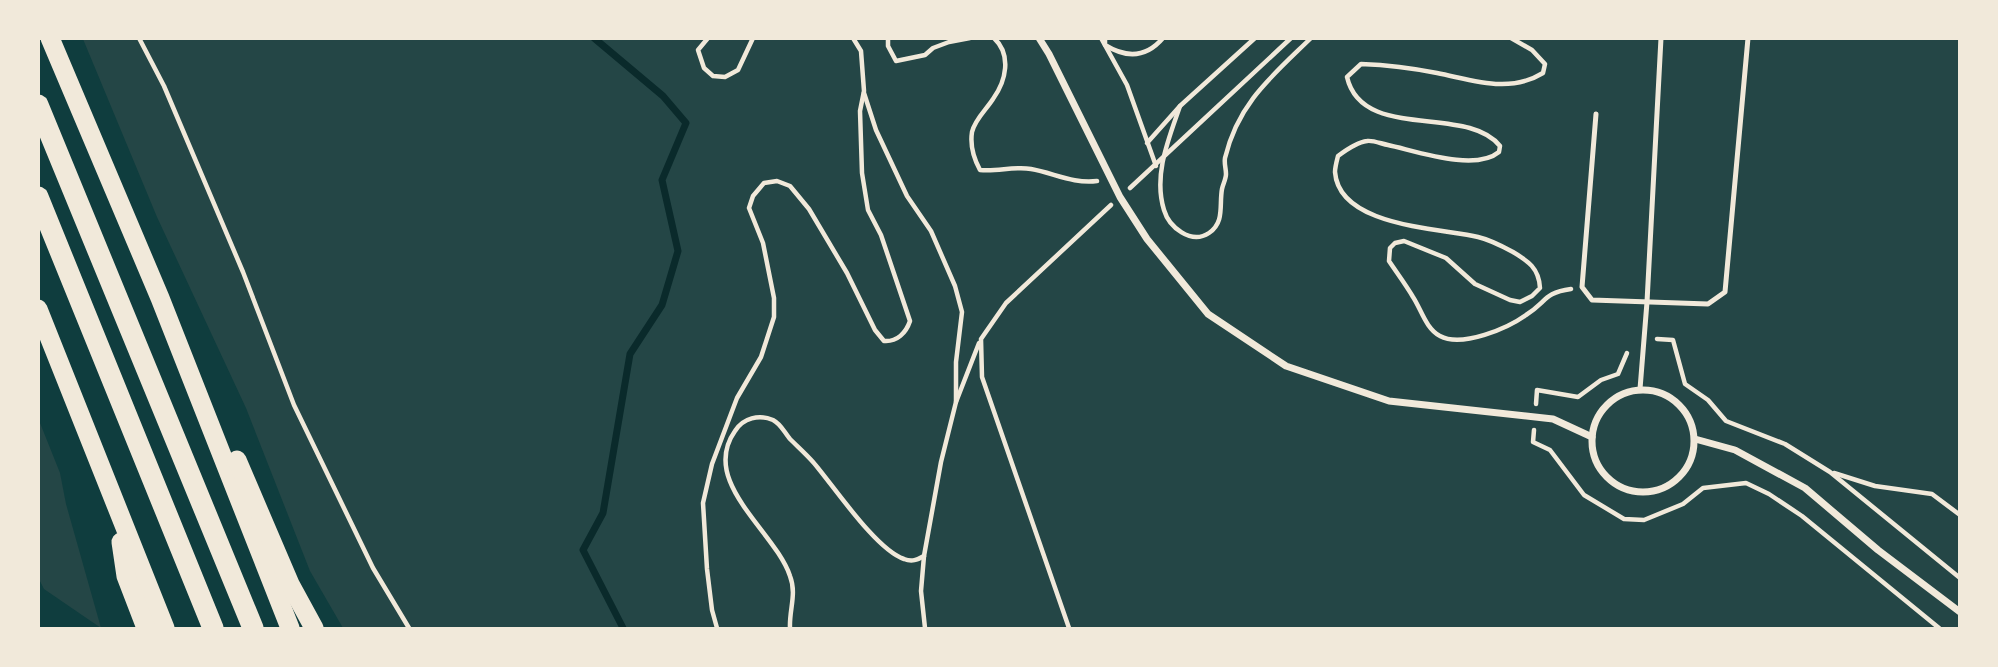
<svg xmlns="http://www.w3.org/2000/svg" width="1998" height="667" viewBox="0 0 1998 667" font-family="'Archivo Narrow',sans-serif">
	<rect width="100%" height="100%" fill="#0f3d3e"/>
	<!-- green -->
	<g fill="#244646">
		<polygon points="83,39 1959,39 1959,628 343,628 310,571 246,408 157,217"/>
		<polygon points="38,418 60,473 66,504 101,628 44,589 39,579"/>
	</g>
	<g fill="none" stroke-linecap="round" stroke-linejoin="round">
		<!-- stream -->
		<polyline stroke="#0a2a2b" stroke-width="7" points="594,38 663,96 686,123 662,180 678,251 662,305 630,354 603,513 583,550 623,628"/>
		<!-- path -->
		<g stroke="#f1e9da" stroke-width="4.5">
			<polyline points="139,38 164,86 243,272 294,405 373,568 409,628"/>
			<polyline points="708,38 698,50 704,68 713,76 725,77 738,70 753,38"/>
			<polyline points="888,38 888,46 896,61 925,55 933,48 949,42 970,38"/>
			<path d="M994,38C1012,55 1006,81 993,99C986,110 975,119 972,132C970,145 974,159 980,170C997,172 1014,166 1031,169C1054,173 1073,184 1097,181"/>
			<polyline points="1101,38 1127,85 1156,166"/>
			<path d="M1105,38V45C1126,58 1146,58 1163,38"/>
			<path d="M1511,38L1532,50L1545,64L1543,73C1509,94 1473,80 1437,73C1412,68 1387,65 1361,64L1347,77C1362,142 1467,104 1500,146L1499,152C1475,172 1416,151 1388,145C1382,144 1373,140 1367,141C1357,142 1346,150 1338,156C1337,160 1335,167 1335,172C1339,227 1440,228 1478,237C1491,240 1502,246 1513,252C1528,261 1539,268 1540,288L1532,296L1520,302L1510,300L1475,284L1446,258L1404,241L1395,243L1390,248L1389,261C1397,273 1406,285 1413,297C1421,309 1426,329 1440,336C1462,348 1508,328 1526,315C1547,302 1543,293 1571,289"/>
			<polyline points="864,93 876,130 907,196 931,231 955,286 962,312 956,362 956,402"/>
			<path d="M1180,106C1169,138 1153,175 1164,210C1169,227 1191,245 1209,233C1225,222 1219,205 1222,189C1223,184 1226,179 1226,174C1226,168 1224,164 1225,158C1238,103 1272,76 1311,38"/>
			<polyline points="1147,143 1180,106 1255,38"/>
			<polyline points="1130,188 1291,38"/>
			<polyline points="1657,339 1673,340 1685,384 1708,400 1726,421 1785,444 1830,472 1960,578"/>
			<polyline points="1536,404 1537,390 1578,397 1601,380 1618,374 1627,353"/>
			<polyline points="1534,430 1533,442 1550,450 1584,495 1624,519 1644,520 1683,504 1703,488 1746,483 1769,494 1802,516 1939,628"/>
			<polyline points="1834,473 1875,486 1932,494 1960,515"/>
			<path d="M717,628L712,610L707,569L703,503L712,464L737,398L761,357L774,317V298L763,243L749,208L753,196L764,183L777,181L790,186L809,209L847,273L875,330L884,341C897,342 906,333 910,321L881,235L868,210L862,173L860,111L864,91L861,51L853,38"/>
			<path d="M790,628C789,610 797,594 790,576C775,531 699,482 735,431C743,418 759,414 773,420C781,424 784,432 790,439C798,447 806,454 813,462C833,485 876,550 904,559C912,562 917,560 924,556"/>
			<polyline points="925,628 921,591 924,556 941,462 956,402 979,343"/>
			<polyline points="1069,628 982,377 981,339 1006,303 1111,205"/>
		</g>
		<!-- service -->
		<g stroke="#f1e9da" stroke-width="5">
			<polyline points="1596,114 1582,287 1592,300 1708,304 1725,292 1748,38"/>
			<polyline points="1640,389 1647,302 1661,38"/>
		</g>
		<!-- minor -->
		<g stroke="#f1e9da" stroke-width="7">
			<polyline points="1039,38 1049,54 1120,197 1147,239 1208,314 1286,366 1389,401 1553,419 1592,437"/>
			<circle cx="1643" cy="441" r="51"/>
			<polyline points="1695,439 1735,450 1805,488 1878,550 1960,612"/>
		</g>
		<!-- trunk -->
		<g stroke="#f1e9da" stroke-width="19">
			<polyline points="50,38 160,298 290,628"/>
			<polyline points="38,309 165,628"/>
			<polyline points="237,460 290,584 314,628"/>
			<polyline points="121,542 126,576 146,628"/>
		</g>
		<!-- motorway -->
		<g stroke="#f1e9da" stroke-width="21">
			<polyline points="38,105 253,628"/>
			<polyline points="38,197 213,628"/>
		</g>
	</g>
	<!-- border -->
	<rect width="1998" height="667" fill="none" stroke="#f1e9da" stroke-width="80"/>
</svg>
